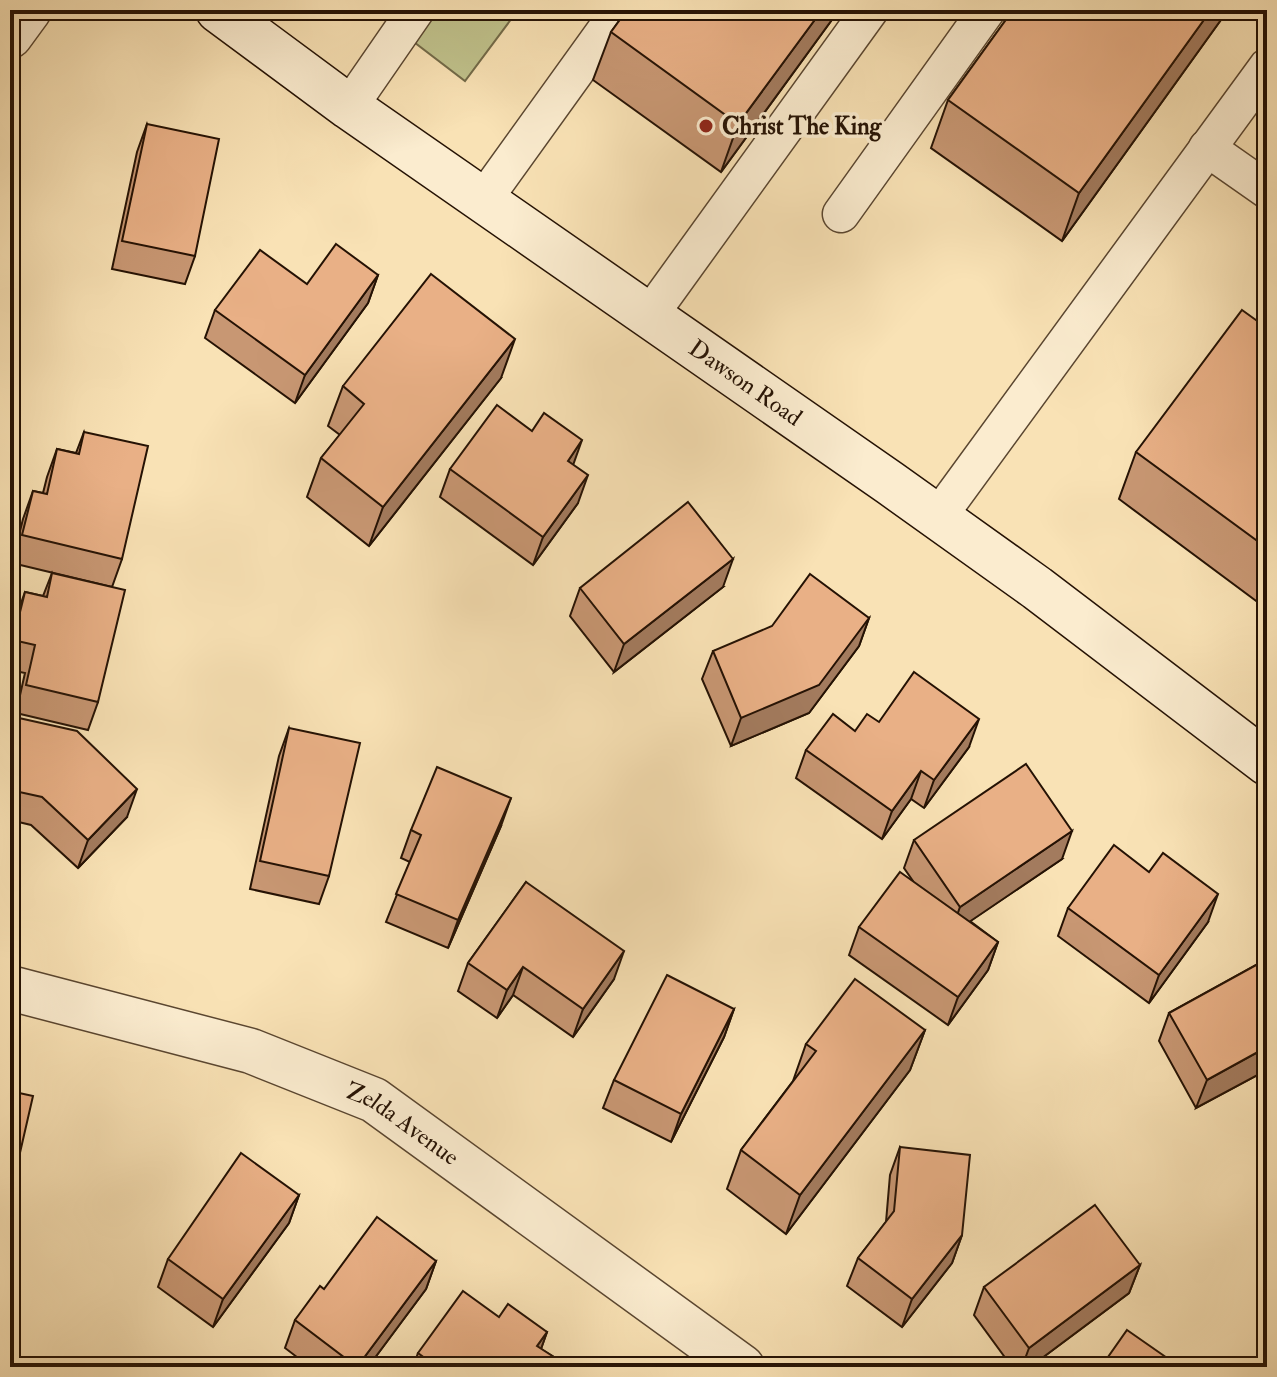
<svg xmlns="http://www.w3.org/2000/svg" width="1277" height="1377" viewBox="0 0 1277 1377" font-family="'IM FELL Double Pica',serif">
	<rect width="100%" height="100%" fill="#f9e2b5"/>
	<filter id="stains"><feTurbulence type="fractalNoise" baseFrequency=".0025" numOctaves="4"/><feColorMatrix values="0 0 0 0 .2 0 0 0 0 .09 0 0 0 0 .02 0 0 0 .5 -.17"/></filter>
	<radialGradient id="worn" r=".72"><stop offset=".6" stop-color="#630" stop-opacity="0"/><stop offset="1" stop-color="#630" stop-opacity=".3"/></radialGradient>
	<!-- green -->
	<polygon fill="#c0c28c" stroke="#726a48" stroke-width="2" points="372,10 518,10 465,81"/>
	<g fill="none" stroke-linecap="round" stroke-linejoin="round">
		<defs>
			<g id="service">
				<polyline points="349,107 416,10"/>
				<polyline points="1207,148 1267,190"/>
				<polyline points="484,199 620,10"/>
				<polyline points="841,214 987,10"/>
				<polyline points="649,316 870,10"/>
				<polyline points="938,517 1267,67"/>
			</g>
			<g id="minor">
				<path id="s1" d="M10,988L251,1051L374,1100L742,1367"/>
			</g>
			<polyline id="tertiary" points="10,36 29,10"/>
			<g id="secondary">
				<path id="s2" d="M218,10L349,107L890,483L1037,588L1267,763"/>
			</g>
		</defs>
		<!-- service casing -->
		<use href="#service" stroke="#5a4630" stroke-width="39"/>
		<!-- minor casing -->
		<use href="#minor" stroke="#5a4630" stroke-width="47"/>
		<!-- tertiary casing -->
		<use href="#tertiary" stroke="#5a4630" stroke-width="47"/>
		<!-- secondary casing -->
		<use href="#secondary" stroke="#251204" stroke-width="47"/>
		<!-- service -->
		<use href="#service" stroke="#fbeccf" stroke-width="36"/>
		<!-- minor -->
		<use href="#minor" stroke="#fbeccf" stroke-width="44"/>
		<!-- tertiary -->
		<use href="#tertiary" stroke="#fbeccf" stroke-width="44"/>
		<!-- secondary -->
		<use href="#secondary" stroke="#fbeccf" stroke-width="44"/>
	</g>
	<!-- wall -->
	<g fill="#c89773" stroke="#251204" stroke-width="2">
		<polygon points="627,10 839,10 721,172 593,80 611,32"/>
		<polygon points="1013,10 1228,10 1062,241 931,148 948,100"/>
		<polygon points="147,124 195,256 185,284 112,269 137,152"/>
		<polygon points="378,275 368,303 295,403 205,338 215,310 307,284"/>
		<polygon points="1267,328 1267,609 1119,499 1136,452"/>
		<polygon points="501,378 369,546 307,497 321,458 340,435 328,426 343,386"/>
		<polygon points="84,432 122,559 112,587 12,563 23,519 33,491 43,493 47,477 57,449 76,453"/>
		<polygon points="573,465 578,503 533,565 440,497 450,469"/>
		<polygon points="52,573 98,702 88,730 16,713 25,673 10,670 10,640 15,620 25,592 43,596"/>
		<polygon points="723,587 614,672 570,616 580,588"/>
		<polygon points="869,618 859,646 809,713 731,746 702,679 713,651"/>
		<polygon points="10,716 127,817 78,868 31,825 10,820"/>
		<polygon points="879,722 969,747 924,808 911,799 882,839 796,778 806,750"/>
		<polygon points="289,728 329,876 319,904 250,889 279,756"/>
		<polygon points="501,826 448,948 386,922 410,862 401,858 411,830"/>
		<polygon points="914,840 1062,859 970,921 998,942 988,970 948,1025 849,955 859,927 913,881 904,868"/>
		<polygon points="526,882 614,979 573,1037 513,995 497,1018 458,991 468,963"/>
		<polygon points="1068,908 1208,922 1149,1003 1058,936"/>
		<polygon points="1267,959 1267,1070 1196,1108 1159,1041 1169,1013"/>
		<polygon points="734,1009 724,1037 671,1142 603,1108 614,1080"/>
		<polygon points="925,1030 910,1070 786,1234 727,1189 741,1150 793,1081 806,1044"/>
		<polygon points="900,1147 962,1235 952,1263 902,1327 847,1286 858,1258 886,1222 890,1175"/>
		<polygon points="299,1195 289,1223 213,1327 158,1287 168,1259"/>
		<polygon points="436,1261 426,1289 368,1367 310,1367 285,1348 295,1320 324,1289"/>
		<polygon points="1140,1265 1129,1293 1030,1367 1012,1367 974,1315 984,1287"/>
		<polygon points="499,1317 547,1332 541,1349 557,1359 554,1367 413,1367 418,1353"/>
	</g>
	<!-- shaded-wall -->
	<g fill="#a37b5e" stroke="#251204" stroke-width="2">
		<polygon points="822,10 839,10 721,172 738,124"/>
		<polygon points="1211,10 1228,10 1062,241 1079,193"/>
		<polygon points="378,275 368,303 295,403 305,375"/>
		<polygon points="515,339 501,378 369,546 383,507"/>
		<polygon points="582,440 572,468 568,461"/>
		<polygon points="588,475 578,503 533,565 543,537"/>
		<polygon points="733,559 723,587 614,672 624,644"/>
		<polygon points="869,618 859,646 809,713 731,746 741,718"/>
		<polygon points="979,719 969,747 924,808 934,780"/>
		<polygon points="921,771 911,799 882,839 892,811"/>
		<polygon points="137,789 127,817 78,868 88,840"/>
		<polygon points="511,798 501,826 448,948 458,920"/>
		<polygon points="1072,831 1062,859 950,935 960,907"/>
		<polygon points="1218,894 1208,922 1149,1003 1159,975"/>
		<polygon points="998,942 988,970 948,1025 958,997"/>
		<polygon points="624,951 614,979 573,1037 583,1009"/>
		<polygon points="523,967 513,995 497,1018 507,990"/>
		<polygon points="734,1009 724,1037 671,1142 681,1114"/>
		<polygon points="925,1030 910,1070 786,1234 800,1195"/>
		<polygon points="1267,1047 1267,1070 1196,1108 1207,1080"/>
		<polygon points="299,1195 289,1223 213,1327 223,1299"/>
		<polygon points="962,1235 952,1263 902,1327 912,1299"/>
		<polygon points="436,1261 426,1289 368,1367 357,1367"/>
		<polygon points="1140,1265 1129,1293 1030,1367 1022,1367 1029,1348"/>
		<polygon points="547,1332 537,1360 537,1346"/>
	</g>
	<!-- building -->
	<g fill="#e9b086" stroke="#251204" stroke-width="2">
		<polygon points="627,10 822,10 738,124 611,32"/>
		<polygon points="1013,10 1211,10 1079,193 948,100"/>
		<polygon points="147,124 219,139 195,256 122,241"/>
		<polygon points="336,244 378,275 305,375 215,310 260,250 307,284"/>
		<polygon points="431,274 515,339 383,507 321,458 364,404 343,386"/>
		<polygon points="1242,310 1267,328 1267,548 1136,452"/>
		<polygon points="497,405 532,431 544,413 582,440 568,461 588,475 543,537 450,469"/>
		<polygon points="84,432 148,446 122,559 22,535 33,491 47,494 57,449 79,454"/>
		<polygon points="688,502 733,559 624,644 580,588"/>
		<polygon points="52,573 125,590 98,702 26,685 35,645 13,640 25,592 47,597"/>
		<polygon points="810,574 869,618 819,685 741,718 713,651 772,626"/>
		<polygon points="914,672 979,719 934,780 921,771 892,811 806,750 833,714 855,731 867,714 879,722"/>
		<polygon points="10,716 77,731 137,789 88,840 42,797 10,790"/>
		<polygon points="289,728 360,743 329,876 260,861"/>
		<polygon points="1026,764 1072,831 960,907 914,840"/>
		<polygon points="437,767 511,798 458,920 396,894 421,835 411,830"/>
		<polygon points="1114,845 1149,872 1163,853 1218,894 1159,975 1068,908"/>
		<polygon points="900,872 998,942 958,997 859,927"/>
		<polygon points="526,882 624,951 583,1009 523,967 507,990 468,963"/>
		<polygon points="1267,959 1267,1047 1207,1080 1169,1013"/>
		<polygon points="667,975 734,1009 681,1114 614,1080"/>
		<polygon points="855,979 925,1030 800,1195 741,1150 816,1051 806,1044"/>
		<polygon points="10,1091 33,1096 11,1192 10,1192"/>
		<polygon points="900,1147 970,1155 962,1235 912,1299 858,1258 894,1211"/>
		<polygon points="241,1153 299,1195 223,1299 168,1259"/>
		<polygon points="1095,1205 1140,1265 1029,1348 984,1287"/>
		<polygon points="377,1217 436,1261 357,1367 295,1320 320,1286 324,1289"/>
		<polygon points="10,1287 13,1303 10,1303"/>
		<polygon points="463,1291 499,1317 508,1304 547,1332 537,1346 557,1359 551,1367 437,1367 418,1353"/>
		<polygon points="1127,1330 1180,1367 1101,1367"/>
	</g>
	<!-- markers -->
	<circle fill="#8f2418" stroke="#fbeccf" stroke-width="3" cx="706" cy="126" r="8"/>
	<g text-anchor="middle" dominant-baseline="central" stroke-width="7" stroke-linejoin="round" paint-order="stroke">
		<!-- poi labels -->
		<g font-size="24" font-weight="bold" fill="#251204" stroke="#fbeccf" text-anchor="start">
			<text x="722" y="126">Christ The King</text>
		</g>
		<!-- street labels -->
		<g font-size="24" fill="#251204" stroke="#fbeccf">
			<text stroke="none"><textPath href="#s2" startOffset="646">Dawson Road</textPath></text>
			<text stroke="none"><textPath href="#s1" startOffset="418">Zelda Avenue</textPath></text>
		</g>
	</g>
	<!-- margin -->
	<rect width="1277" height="1377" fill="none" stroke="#f9e2b5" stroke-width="40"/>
	<rect x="12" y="12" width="1253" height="1353" fill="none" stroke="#251204" stroke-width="4"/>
	<rect x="20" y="20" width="1237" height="1337" fill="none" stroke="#251204" stroke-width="2"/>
	<rect width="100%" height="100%" filter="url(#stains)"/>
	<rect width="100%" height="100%" fill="url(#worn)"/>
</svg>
